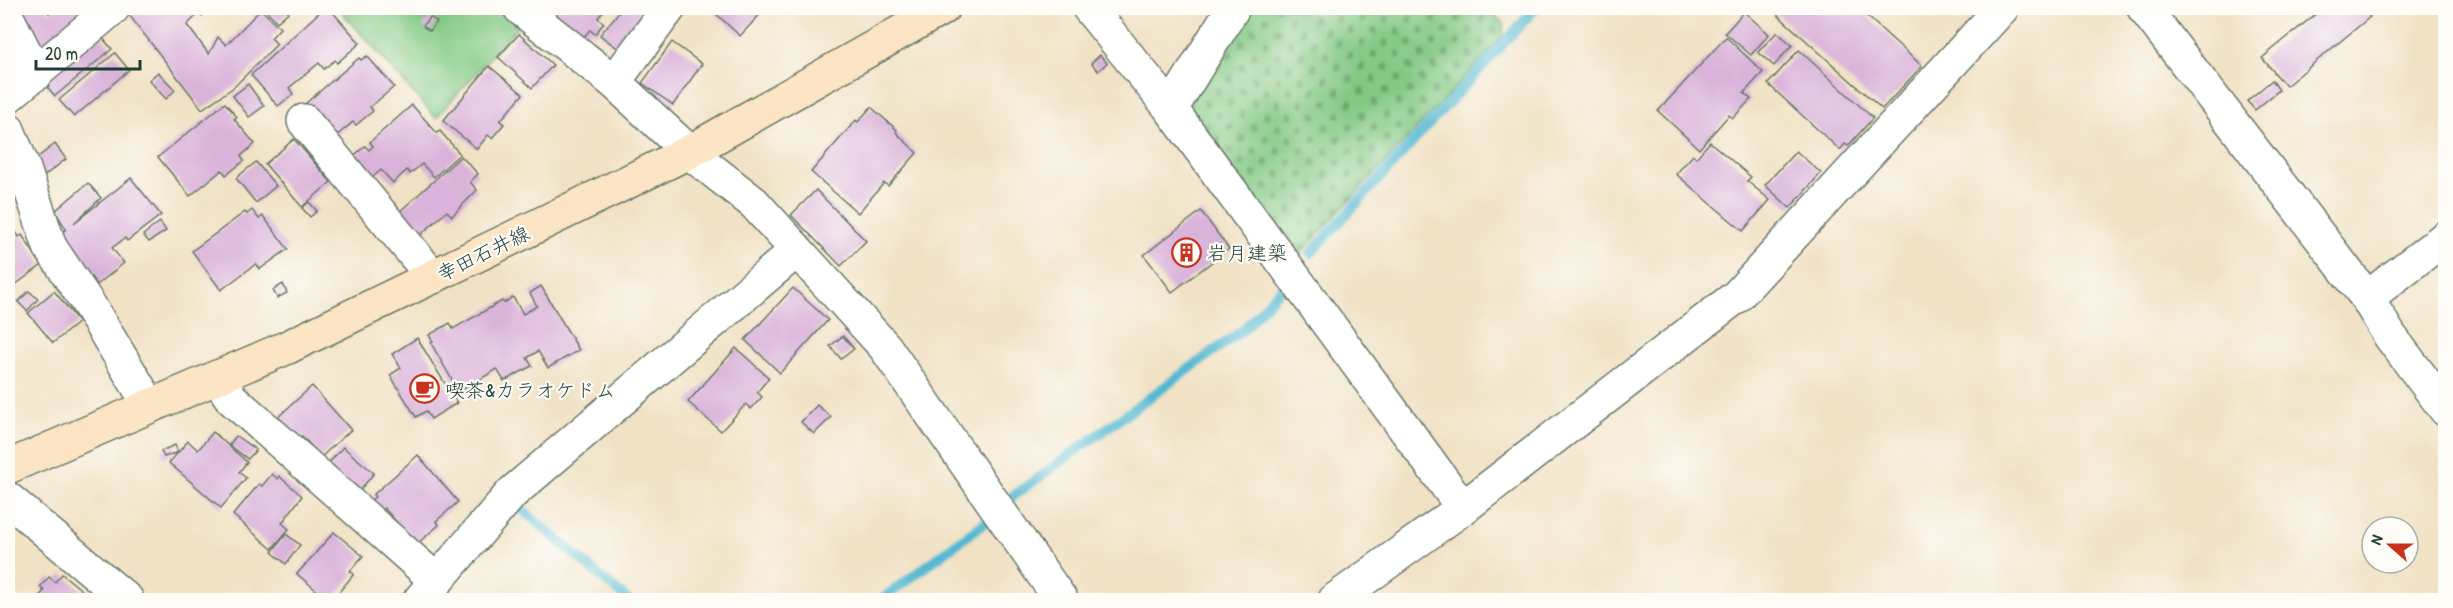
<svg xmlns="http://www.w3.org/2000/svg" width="2453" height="608" viewBox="0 0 2453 608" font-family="'Patrick Hand','Klee One',sans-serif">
	<defs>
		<pattern id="cemetery-stones" width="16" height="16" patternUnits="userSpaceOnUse" patternTransform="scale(1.5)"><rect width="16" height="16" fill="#83c984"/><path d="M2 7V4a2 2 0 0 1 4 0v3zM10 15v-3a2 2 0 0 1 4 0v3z" fill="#6ba46d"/></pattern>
	</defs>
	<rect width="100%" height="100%" fill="#fdfcf7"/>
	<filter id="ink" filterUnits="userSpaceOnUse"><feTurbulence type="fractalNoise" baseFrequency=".0167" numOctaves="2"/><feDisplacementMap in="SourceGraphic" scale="12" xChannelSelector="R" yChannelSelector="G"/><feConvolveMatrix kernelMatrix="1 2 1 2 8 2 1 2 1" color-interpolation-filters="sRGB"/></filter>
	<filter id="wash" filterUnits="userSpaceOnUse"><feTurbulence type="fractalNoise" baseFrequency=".008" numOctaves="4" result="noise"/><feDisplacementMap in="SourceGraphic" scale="24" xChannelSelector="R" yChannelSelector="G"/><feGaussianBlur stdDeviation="1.35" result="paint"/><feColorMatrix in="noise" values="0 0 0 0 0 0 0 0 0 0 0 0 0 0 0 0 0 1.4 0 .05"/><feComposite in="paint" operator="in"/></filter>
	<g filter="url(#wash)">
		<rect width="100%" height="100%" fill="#f1e2c5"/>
		<!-- green -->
		<polygon fill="#83c984" stroke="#51835c" stroke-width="1.5" points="338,8 496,8 518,26 436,118"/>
		<!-- cemetery -->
		<polygon fill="url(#cemetery-stones)" stroke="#51835c" stroke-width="1.5" points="1251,8 1488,8 1504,24 1503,36 1297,257 1186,109"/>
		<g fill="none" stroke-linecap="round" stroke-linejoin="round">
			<!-- stream -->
			<g stroke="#53b9d2" stroke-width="10">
				<polyline points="1311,253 1536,8"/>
				<polyline points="1009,499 1243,330 1285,284"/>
				<polyline points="519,507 628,600"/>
				<polyline points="881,600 987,521"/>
			</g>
		</g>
		<g id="blocks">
			<!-- building -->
			<g fill="#dab3da">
				<polygon points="9,8 46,8 49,13 55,8 98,8 35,53"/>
				<polygon points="130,8 211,8 202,16 199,13 187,25 209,54 218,37 226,45 261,9 280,28 271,38 277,44 234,87 202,109 126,11"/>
				<polygon points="271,8 293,8 277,22 267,11"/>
				<polygon points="324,8 329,8 360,43 337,63 335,60 324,69 319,63 289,88 293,94 278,106 251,75"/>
				<polygon points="535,8 601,8 604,10 598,18 604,23 595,34 590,30 579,42"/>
				<polygon points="622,8 660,8 624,53 600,35"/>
				<polygon points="710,8 759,8 763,11 740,36"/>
				<polygon points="1770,8 1858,8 1922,66 1882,109"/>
				<polygon points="2306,8 2362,8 2370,17 2286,86 2262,58 2318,12"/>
				<polygon points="1744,12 1769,34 1751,55 1725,33"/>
				<polygon points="430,17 437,22 430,31 423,26"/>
				<polygon points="1777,32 1792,45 1774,66 1758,52"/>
				<polygon points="99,34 112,49 55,96 43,82"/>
				<polygon points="519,34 553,65 532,88 498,57"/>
				<polygon points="1726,37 1763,72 1744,93 1751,99 1733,118 1729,115 1699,149 1658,111"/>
				<polygon points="672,42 702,64 673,105 642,83"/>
				<polygon points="1799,50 1873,118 1848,146 1845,144 1840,150 1768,84"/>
				<polygon points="115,53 129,70 74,117 59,100"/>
				<polygon points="1100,55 1107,63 1098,71 1091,63"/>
				<polygon points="367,56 394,87 370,107 373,111 356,125 353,122 335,137 306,103 359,58 361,60"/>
				<polygon points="489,66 523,94 500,121 504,124 492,138 488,135 477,149 443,121"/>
				<polygon points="158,72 175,90 166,99 149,80"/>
				<polygon points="2272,80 2279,90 2255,110 2247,101"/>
				<polygon points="248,84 264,106 249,117 233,96"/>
				<polygon points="225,103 237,117 234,119 255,144 241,156 244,161 226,175 222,170 190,196 158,157"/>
				<polygon points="412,105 437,133 440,131 460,154 434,177 422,164 410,174 407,170 393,183 381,170 367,182 349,160 365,146 369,150 373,146 370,142"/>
				<polygon points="871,107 897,130 896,132 917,153 888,186 884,183 858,213 811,172 856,120 858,122"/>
				<polygon points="294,139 331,182 302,207 265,164"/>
				<polygon points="1710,142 1751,177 1747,181 1770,200 1743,231 1676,174 1693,155 1696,158"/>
				<polygon points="55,144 66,159 44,176 33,161"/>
				<polygon points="1796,151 1821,173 1790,208 1765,185"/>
				<polygon points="461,156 478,174 470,182 477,190 452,216 447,211 418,237 397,214"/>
				<polygon points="256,162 276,186 256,203 236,178"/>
				<polygon points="8,165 22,196 8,206"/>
				<polygon points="131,178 161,215 127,241 125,238 112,248 124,263 97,285 58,236 66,229 55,211 88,183 101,198 74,223"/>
				<polygon points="816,190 866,241 841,266 791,215"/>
				<polygon points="309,202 317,211 310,217 302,208"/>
				<polygon points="252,210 259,219 263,216 288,249 260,269 256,264 221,290 192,251 245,212 247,214"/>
				<polygon points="1201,211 1229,249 1172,292 1144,255"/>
				<polygon points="8,219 19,237 22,235 42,265 8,290"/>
				<polygon points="160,222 166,231 149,242 143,235"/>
				<polygon points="283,284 287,293 277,298 273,290"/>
				<polygon points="541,286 579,350 548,368 538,351 527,358 532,366 504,381 497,369 459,392 431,343 433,342 429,335 450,323 453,329 502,301 504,303 513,297 523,314 537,306 530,293"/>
				<polygon points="793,288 828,320 780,373 745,340"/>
				<polygon points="29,291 38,299 27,311 18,302"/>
				<polygon points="54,291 79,322 53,343 28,313"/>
				<polygon points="843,336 854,349 841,359 830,346"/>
				<polygon points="417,338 457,403 431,419 426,411 416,417 390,375 401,368 392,354"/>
				<polygon points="736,348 769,378 757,392 762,397 751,409 746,404 721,431 688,402"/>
				<polygon points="312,386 351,430 321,457 302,436 297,440 277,418"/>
				<polygon points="817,405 831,417 814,434 801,422"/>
				<polygon points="213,432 247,462 239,472 246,478 221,508 169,463 188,441 198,450"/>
				<polygon points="236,436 256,450 248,459 229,445"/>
				<polygon points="175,445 178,452 164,457 161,451"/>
				<polygon points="343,447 374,473 357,494 325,467"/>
				<polygon points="418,455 458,502 436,521 439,525 417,544 384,508 380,512 370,501 375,497 373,495"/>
				<polygon points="272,474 278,479 279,476 302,496 282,523 289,529 272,549 233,515 259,484 262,486"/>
				<polygon points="334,532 363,556 350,571 354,574 332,600 328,600 297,574"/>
				<polygon points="286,534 300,545 286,564 272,552"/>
				<polygon points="62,574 94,600 36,600 44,591 40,587 49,577 55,582"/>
			</g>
		</g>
	</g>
	<g filter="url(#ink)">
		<use href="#blocks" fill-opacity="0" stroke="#687767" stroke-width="1.5"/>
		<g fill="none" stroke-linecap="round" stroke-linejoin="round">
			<defs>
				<g id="street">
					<polyline points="520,8 614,82 689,152 754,203 885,347 1061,600"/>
					<polyline points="1089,8 1171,109 1463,508"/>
					<polyline points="2144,8 2367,298 2390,336 2446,410"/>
					<polyline points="8,19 36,74"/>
					<polyline points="614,82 669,8"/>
					<polyline points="8,96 113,8"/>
					<polyline points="1171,109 1233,8"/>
					<polyline points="304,121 433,277"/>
					<polyline points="8,130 24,169 50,247 89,305 150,406"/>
					<polyline points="2367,298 2446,237"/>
					<polyline points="217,377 232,399 437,581"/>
					<polyline points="8,499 127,600"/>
					<polyline points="420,600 512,493 796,251"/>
					<polyline points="1335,600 1463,508 1737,296 2002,8"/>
				</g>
				<polyline id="secondary" points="8,467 288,347 689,152 943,8"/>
			</defs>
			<!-- street casing -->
			<use href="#street" stroke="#687767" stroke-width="36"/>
			<!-- secondary casing -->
			<use href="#secondary" stroke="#687767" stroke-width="36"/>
			<!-- street -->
			<use href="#street" stroke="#fff" stroke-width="33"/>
			<!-- secondary -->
			<use href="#secondary" stroke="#fce5c4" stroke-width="33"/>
		</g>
	</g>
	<!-- icons -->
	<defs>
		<symbol id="building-ring" viewBox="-11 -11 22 22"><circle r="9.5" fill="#fdfcf7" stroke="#c8321e" stroke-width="1.5"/><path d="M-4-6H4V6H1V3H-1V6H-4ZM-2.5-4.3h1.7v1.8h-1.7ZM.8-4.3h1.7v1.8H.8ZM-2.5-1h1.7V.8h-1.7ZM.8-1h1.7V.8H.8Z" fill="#c8321e"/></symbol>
		<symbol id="cafe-ring" viewBox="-11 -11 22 22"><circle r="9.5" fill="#fdfcf7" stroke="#c8321e" stroke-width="1.5"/><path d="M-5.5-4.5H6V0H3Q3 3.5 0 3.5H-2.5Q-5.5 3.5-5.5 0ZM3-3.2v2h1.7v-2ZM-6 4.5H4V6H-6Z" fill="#c8321e"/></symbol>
	</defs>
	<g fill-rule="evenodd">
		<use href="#building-ring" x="1170" y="236" width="33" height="33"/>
		<use href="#cafe-ring" x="408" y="372" width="33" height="33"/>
	</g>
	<g text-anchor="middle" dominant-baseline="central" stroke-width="4.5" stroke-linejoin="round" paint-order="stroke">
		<!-- poi labels -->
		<g font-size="20" fill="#1f3d34" stroke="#fdfcf7" text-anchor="start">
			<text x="1207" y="252">岩月建築</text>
			<text x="445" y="389">喫茶&amp;カラオケドム</text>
		</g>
		<!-- street labels -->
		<g font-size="20" fill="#1f3d34" stroke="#fdfcf7">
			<text transform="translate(483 253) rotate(-26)">幸田石井線</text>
		</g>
	</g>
	<!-- margin -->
	<rect width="2453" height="608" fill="none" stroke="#fdfcf7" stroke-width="30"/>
	<!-- north arrow -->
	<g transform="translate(2390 545) rotate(291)"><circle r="28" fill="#fdfcf7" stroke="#a4b0a9" stroke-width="1.5"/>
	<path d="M0-4.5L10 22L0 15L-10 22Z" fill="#c8321e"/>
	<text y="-9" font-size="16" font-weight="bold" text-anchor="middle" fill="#1f3d34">N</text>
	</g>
	<!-- scale -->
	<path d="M36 60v9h104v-9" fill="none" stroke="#1f3d34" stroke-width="3"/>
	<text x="45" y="60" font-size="18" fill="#1f3d34" stroke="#fdfcf7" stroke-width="4.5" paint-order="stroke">20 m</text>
</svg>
